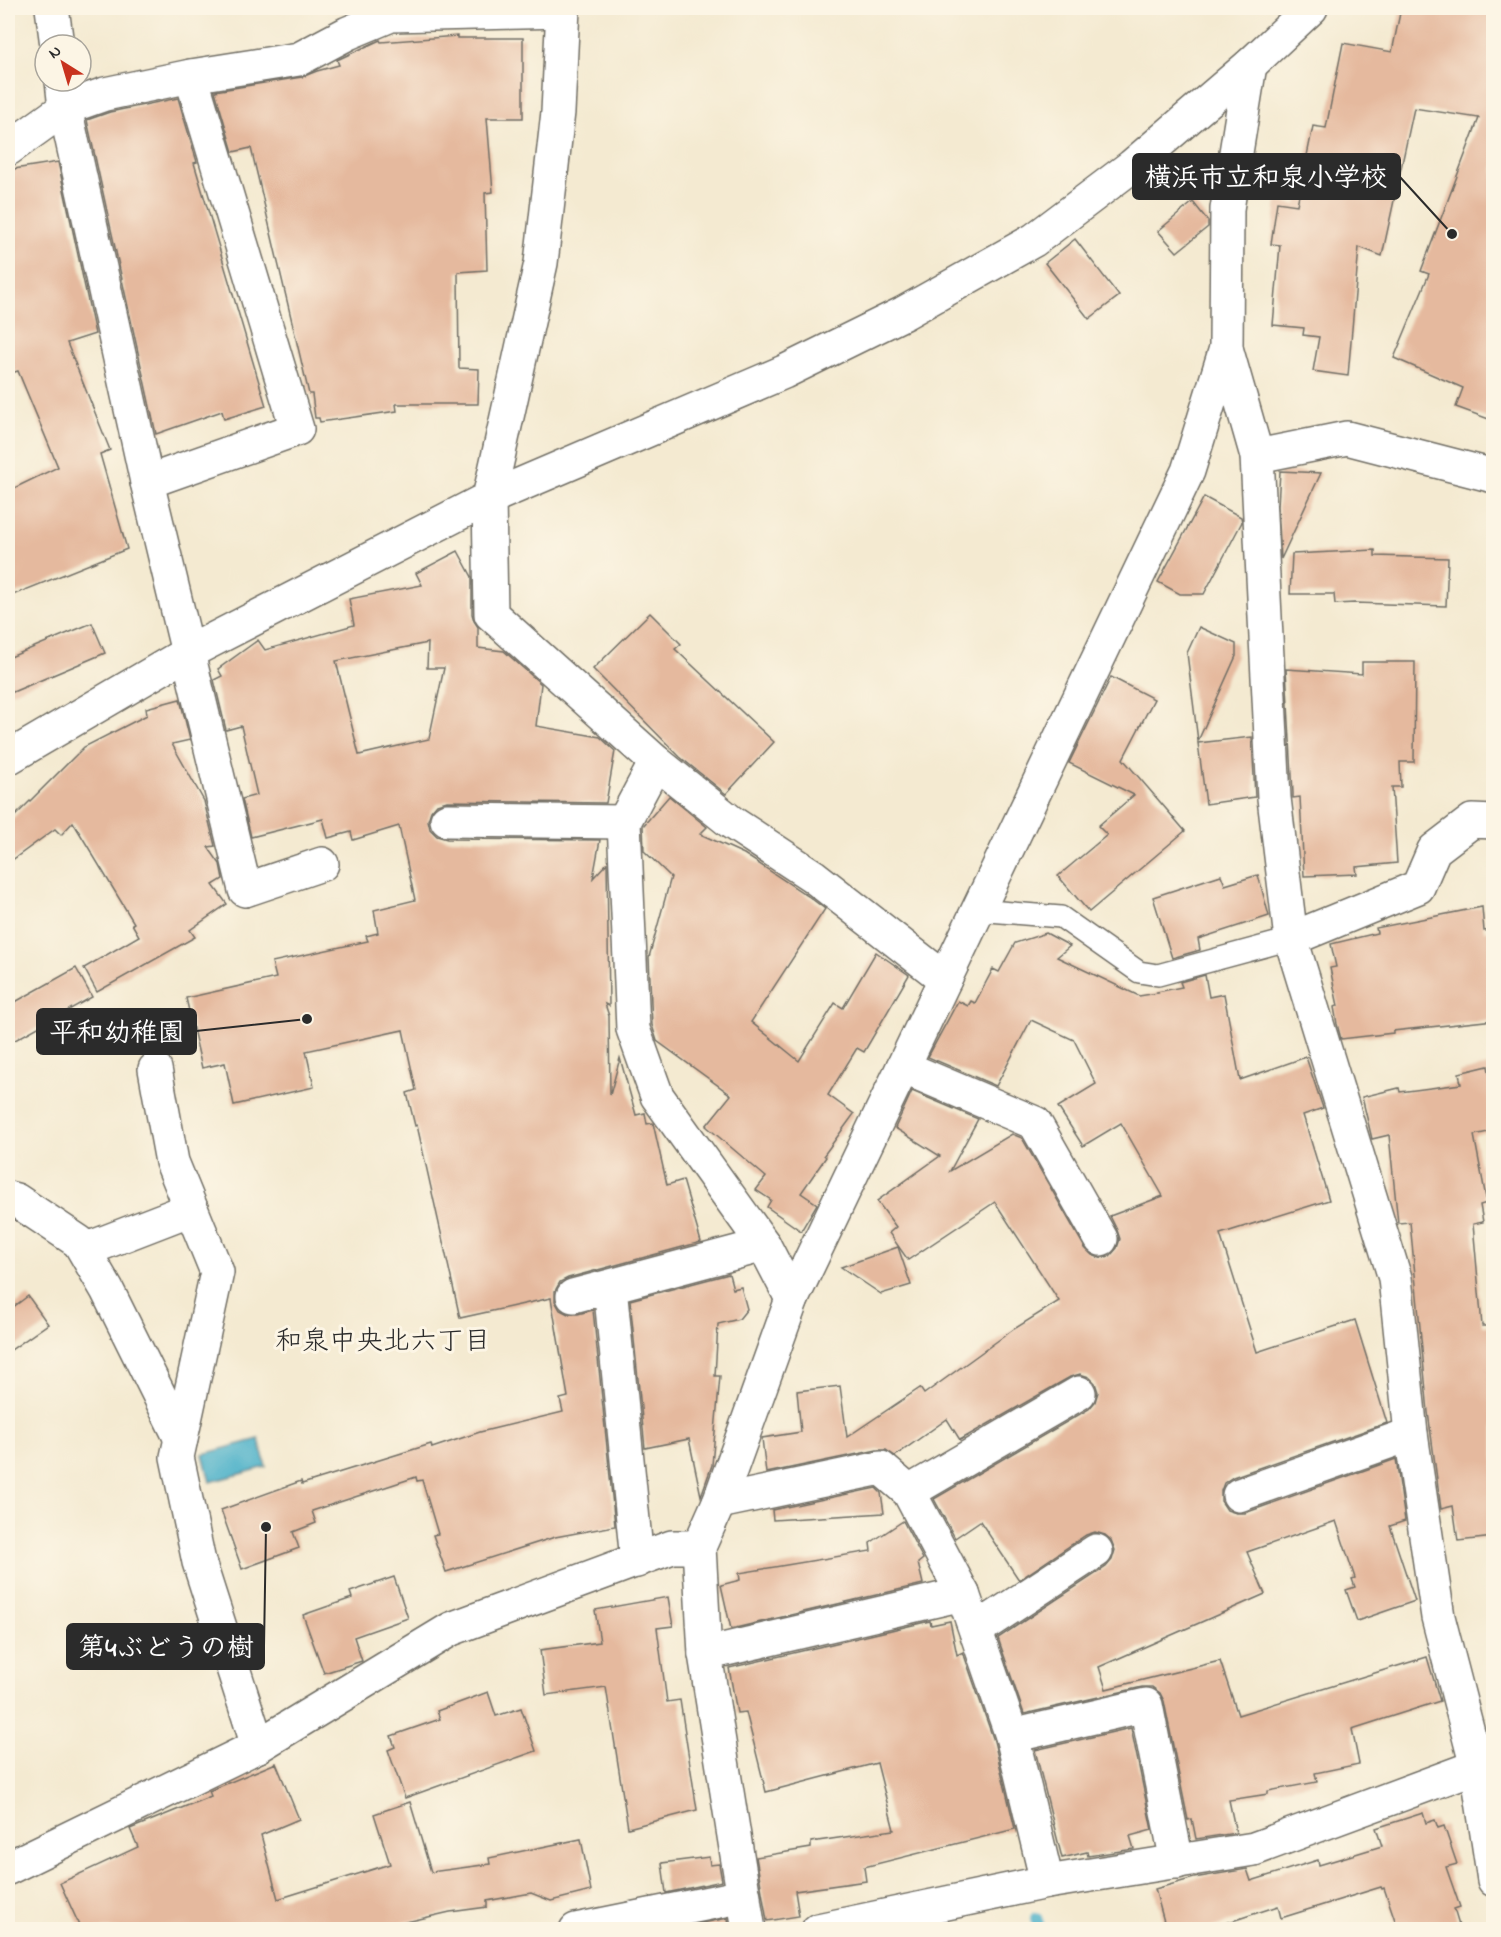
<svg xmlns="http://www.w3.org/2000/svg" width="1501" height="1937" viewBox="0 0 1501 1937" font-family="'Indie Flower','Klee One',sans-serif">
	<rect width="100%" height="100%" fill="#fcf5e5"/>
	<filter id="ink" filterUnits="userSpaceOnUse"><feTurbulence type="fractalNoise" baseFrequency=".0167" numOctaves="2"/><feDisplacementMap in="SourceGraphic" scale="12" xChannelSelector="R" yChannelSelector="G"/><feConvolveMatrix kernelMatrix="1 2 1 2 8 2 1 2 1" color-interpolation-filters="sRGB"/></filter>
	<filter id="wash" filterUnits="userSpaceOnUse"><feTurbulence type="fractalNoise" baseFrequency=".008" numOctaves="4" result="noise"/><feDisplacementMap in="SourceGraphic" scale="24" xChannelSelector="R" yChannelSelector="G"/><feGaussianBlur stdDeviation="1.35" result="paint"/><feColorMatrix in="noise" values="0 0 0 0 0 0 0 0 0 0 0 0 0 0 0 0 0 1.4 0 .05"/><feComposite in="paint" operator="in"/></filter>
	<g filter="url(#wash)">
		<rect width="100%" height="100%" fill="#f4ead1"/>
		<!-- water -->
		<polygon fill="#4ab0c9" stroke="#3a6e7a" stroke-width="1.5" points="259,1439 266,1467 210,1482 203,1454"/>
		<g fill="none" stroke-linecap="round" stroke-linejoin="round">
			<!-- stream -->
			<polyline stroke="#4ab0c9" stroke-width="12" points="1036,1918 1040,1930"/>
		</g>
		<g id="blocks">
			<!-- building -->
			<g fill="#e5b99e" fill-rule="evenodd">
				<polygon points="1401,8 1494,8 1494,421 1456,407 1463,388 1394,358 1429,274 1421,271 1479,118 1414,108 1382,256 1359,247 1348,376 1313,371 1319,337 1303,335 1304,328 1273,325 1280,245 1271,244 1277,202 1297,205 1313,126 1326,128 1343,43 1392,52"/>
				<polygon points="457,36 457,38 523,38 523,118 487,118 493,192 485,193 487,270 458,272 459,368 479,369 478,404 396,404 397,411 320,422 319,418 315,418 312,394 309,394 251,148 233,152 215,91 302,77 317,71 339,65 337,60 380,40 381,42"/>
				<polygon points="178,98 197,162 194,163 266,406 224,419 222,411 156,434 87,120 110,112"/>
				<polygon points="58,162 95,334 67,343 110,450 100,454 127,549 8,597 8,491 58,467 18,371 8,374 8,170"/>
				<polygon points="1193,202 1208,221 1208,227 1177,252 1158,231"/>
				<polygon points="1075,239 1119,296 1089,319 1045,263"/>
				<polygon points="1280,471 1321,473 1281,559 1278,506"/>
				<polygon points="1204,497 1241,517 1242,522 1204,594 1180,594 1158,582"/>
				<polygon points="1375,550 1375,556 1448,558 1446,606 1355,603 1335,604 1334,594 1290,594 1292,554"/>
				<path d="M458,551L472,577V614L474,621L478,627V648L504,651L541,684L536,726L600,737L615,751L606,803L447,801L437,804L431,811L428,820L430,829L437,836L447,839L600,840L593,878L607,863L609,1006L605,1004L609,1016L610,1095L620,1058L636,1115L645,1113L647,1124L653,1123L667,1185L683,1180L701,1242L568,1278L560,1282L555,1291V1301L560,1310L568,1314H578L593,1310L615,1526L555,1537L446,1572L433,1535L438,1534L422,1480L417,1481L416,1477L312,1511L316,1523L293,1532L299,1548L242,1569L221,1510L301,1481L302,1484L431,1444L432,1448L480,1432L563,1412L560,1399L568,1397L551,1298L460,1318L417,1125L415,1126L407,1093L416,1090L403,1030L306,1051L314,1087L234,1105L225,1063L202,1068L186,998L276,978L272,962L368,941L366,936L378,933L374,910L415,900L399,826L353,840L351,832L328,838L323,819L251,837L242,799L257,795L241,726L226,730L214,680L222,676L218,669L258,640L265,650L354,625L349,599L422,585L416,573ZM428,643L427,668H444L429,739L359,755L336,661Z"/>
				<polygon points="650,613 681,644 675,649 774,742 726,794 680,757 593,669"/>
				<polygon points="92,623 105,653 8,694 8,658"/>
				<polygon points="1199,627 1236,644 1236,656 1198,741 1187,653"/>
				<polygon points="1362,662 1415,662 1414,762 1400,762 1401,787 1392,787 1397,863 1356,867 1357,874 1304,876 1300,797 1293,798 1293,793 1286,669 1362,674"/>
				<polygon points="1111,677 1154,699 1123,759 1185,831 1089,912 1058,876 1107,835 1098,826 1134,795 1069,763"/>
				<polygon points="180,699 190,740 172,744 204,801 215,846 208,847 220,864 223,879 213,885 227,904 190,930 195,937 97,992 84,968 139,936 132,924 134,923 73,822 61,835 55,829 8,863 8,823 84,747 147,715 146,708"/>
				<polygon points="1252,737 1255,797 1206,804 1198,743"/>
				<polygon points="669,796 707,827 700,834 744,854 808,896 825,909 751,1022 799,1061 835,1003 843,1008 876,952 909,975 864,1052 857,1048 828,1095 854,1114 824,1155 826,1157 801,1193 817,1204 801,1231 767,1207 771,1200 756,1190 766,1177 706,1126 731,1095 657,1041 652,1025 649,957 671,877 644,851 643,826"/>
				<polygon points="1221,875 1225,885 1258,875 1269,916 1198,939 1200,950 1172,958 1153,897"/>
				<polygon points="1482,907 1484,931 1494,930 1494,1020 1393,1031 1393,1033 1341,1039 1337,1024 1334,1007 1338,1006 1330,968 1336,967 1331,944 1377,933 1376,928"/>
				<polygon points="1046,933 1070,946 1057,957 1139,996 1158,993 1157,992 1182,987 1180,982 1205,975 1209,997 1224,994 1240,1080 1306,1057 1323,1108 1303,1115 1329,1200 1220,1234 1257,1352 1355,1320 1387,1423 1233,1477 1224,1483 1221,1491 1221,1501 1227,1510 1236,1513 1245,1513 1396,1459 1405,1521 1390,1526 1415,1601 1357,1621 1346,1590 1355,1587 1352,1579 1355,1578 1336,1521 1247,1552 1265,1594 1099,1667 1106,1689 1220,1661 1238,1715 1427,1657 1440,1701 1352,1729 1359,1764 1315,1773 1317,1782 1268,1791 1268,1794 1229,1800 1236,1833 1196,1839 1192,1819 1188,1820 1164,1701 1160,1693 1152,1687 1142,1687 1024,1714 998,1638 1106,1567 1112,1560 1115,1550 1111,1540 1105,1535 1095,1532 1086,1535 1019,1580 980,1521 955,1538 934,1499 1089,1409 1095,1402 1098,1392 1095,1383 1089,1377 1080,1374 1070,1377 960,1440 947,1419 895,1456 886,1450 877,1450 766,1473 762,1438 801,1432 797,1391 840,1386 847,1437 920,1388 924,1394 1014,1329 1059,1301 995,1202 908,1260 889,1233 896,1227 877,1201 940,1156 895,1128 912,1091 978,1119 950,1171 1012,1134 1022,1138 1085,1248 1092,1255 1100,1258 1110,1256 1117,1248 1120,1239 1117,1230 1110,1216 1163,1196 1121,1123 1083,1146 1058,1107 1096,1084 1074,1040 1031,1020 996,1086 928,1057 958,1001 968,1006 971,1001 975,1003 993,969 999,972 1015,943"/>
				<polygon points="76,968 92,997 8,1044 8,1006"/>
				<polygon points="1488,1066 1494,1097 1494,1109 1490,1110 1493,1131 1474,1135 1487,1203 1480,1205 1483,1222 1473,1224 1482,1326 1494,1326 1494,1537 1458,1541 1453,1506 1441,1509 1428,1412 1410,1222 1398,1223 1389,1135 1372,1139 1362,1097 1399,1088 1400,1092 1461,1084 1459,1073"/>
				<polygon points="898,1247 911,1285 881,1294 841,1267"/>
				<polygon points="729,1274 733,1289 741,1287 747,1309 739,1319 718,1324 715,1376 720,1376 712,1465 701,1496 689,1439 645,1448 630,1300"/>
				<polygon points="28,1296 48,1324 8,1352 8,1311"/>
				<polygon points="876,1488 881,1493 884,1513 773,1520 772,1510"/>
				<polygon points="903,1521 923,1559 918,1563 923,1584 731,1629 721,1585 740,1580 739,1573 871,1551 870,1543"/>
				<polygon points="394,1577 408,1618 354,1637 362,1661 324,1673 303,1615 352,1598 350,1592"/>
				<polygon points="668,1597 673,1626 657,1628 667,1702 680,1700 697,1810 628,1828 606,1687 546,1695 540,1650 600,1642 595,1610"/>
				<polygon points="930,1621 931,1625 950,1621 957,1655 963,1652 994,1741 1015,1829 864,1867 866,1881 795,1891 799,1916 767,1921 756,1857 811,1848 811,1842 894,1830 877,1763 766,1792 746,1712 737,1713 729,1668"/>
				<polygon points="488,1692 496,1716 521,1708 536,1751 405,1798 388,1750 395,1747 391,1736 440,1719 437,1711"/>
				<polygon points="1131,1728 1152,1830 1130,1836 1134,1849 1088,1856 1087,1852 1062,1858 1035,1750"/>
				<polygon points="276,1763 299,1819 261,1835 278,1899 390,1864 374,1814 410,1802 431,1872 490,1864 489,1858 581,1839 591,1891 551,1901 531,1893 487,1901 487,1907 450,1912 376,1929 81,1929 60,1883 138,1847 130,1829 211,1796 209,1791"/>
				<polygon points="1423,1813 1426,1823 1435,1820 1438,1828 1444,1826 1457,1864 1446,1867 1460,1907 1454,1909 1460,1929 1398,1929 1384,1888 1382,1889 1381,1887 1281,1918 1278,1906 1208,1929 1166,1929 1155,1889 1194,1878 1247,1869 1251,1881 1318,1860 1319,1865 1382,1846 1376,1828"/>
				<polygon points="709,1857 710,1865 719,1864 722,1881 666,1893 662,1863"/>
				<polygon points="728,1918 729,1926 727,1927 728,1929 673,1929"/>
			</g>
		</g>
	</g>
	<g filter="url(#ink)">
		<use href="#blocks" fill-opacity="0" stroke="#716e65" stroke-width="1.5"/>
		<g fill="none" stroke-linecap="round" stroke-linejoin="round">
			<defs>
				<polyline id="service" points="977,910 1061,917 1139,972 1158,975 1291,939"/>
				<g id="minor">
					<polyline points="52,8 57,45"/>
					<polyline points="563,8 558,112 541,263 489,498 491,614 656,762 731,822 813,876 945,979"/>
					<polyline points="62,81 65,108 147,482 245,890 322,864"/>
					<polyline points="8,149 65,108 105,94 191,76 299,59 348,33 391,15 563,11"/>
					<polyline points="1226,348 1257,456 1274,798 1291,939 1395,1278 1411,1434 1438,1617 1477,1767 1494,1880"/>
					<polyline points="1257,456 1347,438 1494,476"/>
					<polyline points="147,482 297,429 191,76"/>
					<polyline points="8,758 189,652 489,498 784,372 904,313 1034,240 1132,166 1250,65 1311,8"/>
					<polyline points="656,762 624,822 633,1029 657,1096 764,1245 792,1299"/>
					<polyline points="447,820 624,822"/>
					<polyline points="1291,939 1418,887 1434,850 1472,821 1494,822"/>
					<polyline points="903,1067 1035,1123 1101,1239"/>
					<polyline points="155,1069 172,1162 217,1272 177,1457 199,1562 258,1746 451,1629 672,1547 699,1547"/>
					<polyline points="8,1198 16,1200 79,1242 107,1290 181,1439"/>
					<polyline points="85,1250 191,1209"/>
					<polyline points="610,1287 637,1561"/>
					<polyline points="573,1296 764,1245"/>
					<polyline points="909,1492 1079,1393"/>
					<polyline points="1239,1495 1411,1434"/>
					<polyline points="719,1502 881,1468 909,1492 963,1594 1012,1736 1047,1882"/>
					<polyline points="976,1630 1096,1551"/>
					<polyline points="705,1654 963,1594"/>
					<polyline points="1012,1736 1146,1705 1177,1862"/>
					<polyline points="8,1868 258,1746"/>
					<polyline points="576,1930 744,1896"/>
					<polyline points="749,1930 705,1654 699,1547 719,1502 792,1299 1188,471 1226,348 1227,209 1250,65"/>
					<polyline points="818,1930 1047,1882 1254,1849 1494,1760"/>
				</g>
			</defs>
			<!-- service casing -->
			<use href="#service" stroke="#716e65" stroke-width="24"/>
			<!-- minor casing -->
			<use href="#minor" stroke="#716e65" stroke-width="36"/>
			<!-- service -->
			<use href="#service" stroke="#fff" stroke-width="21"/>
			<!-- minor -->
			<use href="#minor" stroke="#fff" stroke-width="33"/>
		</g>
	</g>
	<g text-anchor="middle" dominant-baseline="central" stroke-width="6" stroke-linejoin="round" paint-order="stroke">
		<!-- neighbourhood labels -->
		<g font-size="27" fill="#2b2b2b" stroke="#fcf5e5">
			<text x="383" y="1342">和泉中央北六丁目</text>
		</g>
	</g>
	<!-- callouts -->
	<path fill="none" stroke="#2b2b2b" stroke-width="2" d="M1452 234L1400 177M307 1019L196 1031M266 1527L264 1646"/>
	<g fill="#2b2b2b" stroke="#fcf5e5" stroke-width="2">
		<circle cx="1452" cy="234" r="6"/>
		<circle cx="307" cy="1019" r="6"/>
		<circle cx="266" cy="1527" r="6"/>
	</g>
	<g fill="#2b2b2b" stroke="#2b2b2b" stroke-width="2">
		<rect x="1133" y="154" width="267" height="45" rx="6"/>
		<rect x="37" y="1009" width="159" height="45" rx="6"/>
		<rect x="67" y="1624" width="197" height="45" rx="6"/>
	</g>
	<g font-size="27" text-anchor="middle" font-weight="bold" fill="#fff">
		<text x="1266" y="186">横浜市立和泉小学校</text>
		<text x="117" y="1041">平和幼稚園</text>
		<text x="166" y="1656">第4ぶどうの樹</text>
	</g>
	<!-- margin -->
	<rect width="1501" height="1937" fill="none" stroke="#fcf5e5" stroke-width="30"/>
	<!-- north arrow -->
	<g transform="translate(63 63) rotate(323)"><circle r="28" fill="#fcf5e5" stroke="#a8a49b" stroke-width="1.5"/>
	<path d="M0-4.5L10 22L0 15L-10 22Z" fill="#c8321e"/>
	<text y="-9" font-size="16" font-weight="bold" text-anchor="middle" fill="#2b2b2b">N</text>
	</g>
</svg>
